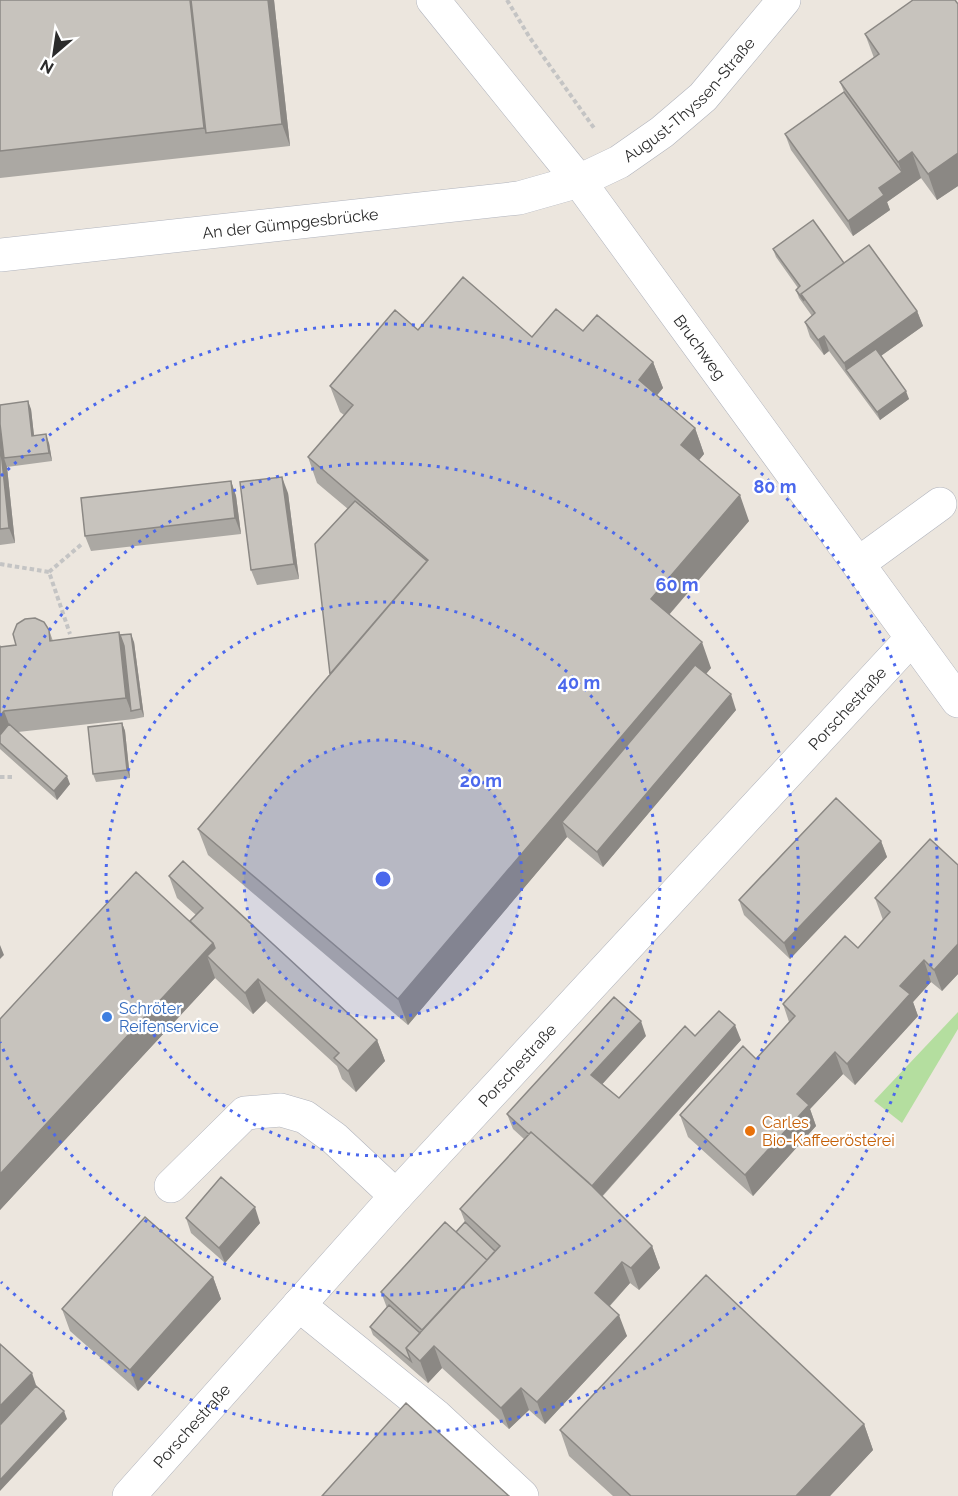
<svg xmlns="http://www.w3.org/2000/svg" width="958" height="1496" viewBox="0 0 958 1496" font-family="Raleway,sans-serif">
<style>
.green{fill:#b4de9f}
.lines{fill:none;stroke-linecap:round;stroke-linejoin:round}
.minor-casing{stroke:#b1b4bd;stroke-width:34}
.path{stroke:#c4c4c4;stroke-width:4;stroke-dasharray:4.5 3;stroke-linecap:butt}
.minor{stroke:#fff;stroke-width:33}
.wall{fill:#aba8a3}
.shaded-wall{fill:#8b8884}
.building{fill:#c7c3bd;stroke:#8b8884;stroke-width:1.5}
.ring{fill:none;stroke:#4b68ec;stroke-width:3;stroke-dasharray:3 6}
.shop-dot{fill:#3f7fe0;stroke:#fff;stroke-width:2}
.food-dot{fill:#e8710a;stroke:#fff;stroke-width:2}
.labels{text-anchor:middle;stroke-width:4.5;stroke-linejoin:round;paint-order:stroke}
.street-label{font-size:16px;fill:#2b2b2b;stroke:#fff}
.shop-label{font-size:16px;fill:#366cbe;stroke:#fff;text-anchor:start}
.food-label{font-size:16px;fill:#c56008;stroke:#fff;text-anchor:start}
.centre{fill:#4b68ec;stroke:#fff;stroke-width:3}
.ring-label{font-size:18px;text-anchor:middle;font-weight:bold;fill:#4b68ec;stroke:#fff;stroke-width:4.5;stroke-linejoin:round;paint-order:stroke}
</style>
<rect width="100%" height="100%" fill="#ece6de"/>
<path class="green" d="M958 1012V1029L902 1123 874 1101Z"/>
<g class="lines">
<g class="minor-casing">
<g id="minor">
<path id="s1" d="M433 0 579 181 958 701"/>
<path id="s2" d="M0 255 519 198 579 181 619 162 662 132 703 97 784 0"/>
<path d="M859 563 940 504"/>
<path d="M171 1186 245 1113 281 1110 305 1117 334 1138 396 1196"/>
<path d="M299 1305 436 1416 522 1496"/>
<path id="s3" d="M129 1496 396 1196 912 638"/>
</g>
</g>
<path class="path" d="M507 0 530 38 594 128
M0 564 49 572 70 634
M49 572 83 543
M0 777H14"/>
<use href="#minor" class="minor"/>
</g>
<path class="wall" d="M0 0H274L290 146 0 178Z
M958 4V186L937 200 921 178 887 202 890 210 853 236 791 150 785 134 844 92 840 82 874 58 865 34Z
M773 249 844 263 917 311 923 326 881 356 909 399 880 420 829 351 824 355 810 337 805 322 812 316 799 298 796 290 798 288 776 257Z
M418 330 532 337 583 331 653 362 663 388 657 395 695 428 704 454 699 460 749 521 669 615 711 668 706 674 736 710 603 867 567 837 408 1025 208 855 198 829 330 674 348 509 317 483 308 457 344 415 340 412 330 386Z
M0 405 31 409 34 436 49 443 52 461 7 467 15 543 0 545Z
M231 481 236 496 241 534 91 551 85 536Z
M288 493 299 579 257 585 251 570Z
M49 630 53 641 119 632 120 635 134 642 144 717 134 719 18 732 70 784 57 800 0 749V645L2 647 16 645Z
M122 723 125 731 130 778 96 782 93 774Z
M881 841 887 857 790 959 744 915 739 900Z
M958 865V974L942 991 931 982 913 1002 918 1016 855 1085 843 1074 810 1109 816 1126 753 1196 688 1137 680 1115 756 1059 789 1022 783 1004 858 948 883 920 875 898Z
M169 876 377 1040 385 1061 356 1092 342 1079 337 1066 266 1001 253 1014 215 978 0 1210V1019L190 921 196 915 177 898Z
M646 1036 602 1084 619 1098 695 1036 741 1040 602 1197 652 1246 660 1268 639 1290 630 1283 610 1306 627 1336 545 1424 529 1410 509 1429 442 1368 428 1383 373 1335 370 1327 387 1308 381 1292 456 1232 465 1222 460 1209 524 1139 513 1129 507 1114Z
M186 1218 260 1223 225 1263 191 1233Z
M213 1277 221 1299 138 1391 70 1331 62 1309Z
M864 1424 873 1450 830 1496H613L569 1456 560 1430Z"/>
<path class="shaded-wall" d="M190 0H196L206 133 204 128Z
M268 0H274L290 146 282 124Z
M912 152 921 178 887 202 890 210 853 236 848 221 879 188 902 172 898 162Z
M958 153V186L937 200 928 174Z
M917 311 923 326 851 377 846 370 844 363Z
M824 336 829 351 824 355 818 340Z
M653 362 663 388 648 406 639 380Z
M906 391 909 399 880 420 877 412Z
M28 401 31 409 35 444 32 436Z
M0 413 4 458 7 467 15 543 9 528 0 448Z
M695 428 704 454 690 471 681 445Z
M46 434 49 443 52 461 49 453Z
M282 477 288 493 299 579 294 564Z
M231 481 236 496 241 534 235 518Z
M740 495 749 521 660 625 651 599Z
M119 632 127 654 131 711 126 698Z
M131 634 134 642 144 717 141 709Z
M702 642 711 668 573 831 562 822 567 837 408 1025 398 999Z
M731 694 736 710 603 867 597 852Z
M4 711 12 732 0 743V716Z
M122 723 125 731 130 778 127 770Z
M67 776 70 784 57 800 54 791Z
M881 841 887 857 790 959 784 943Z
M213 943 223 969 207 956 215 978 0 1210V1174Z
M958 944V974L942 991 934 970Z
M0 945 4 955 0 959Z
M924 960 931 982 913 1002 918 1016 855 1085 847 1064 900 986Z
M258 979 266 1001 253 1014 245 993Z
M641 1021 646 1036 597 1090 591 1075Z
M735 1025 741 1040 595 1204 590 1189Z
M377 1040 385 1061 356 1092 348 1071Z
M835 1052 843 1074 810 1109 816 1126 753 1196 745 1175 797 1094Z
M255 1207 260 1223 225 1263 219 1248Z
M652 1246 660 1268 639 1290 631 1268Z
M622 1262 630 1283 602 1314 595 1293Z
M213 1277 221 1299 138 1391 130 1370Z
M619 1315 627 1336 545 1424 537 1402Z
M434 1346 442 1368 428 1383 420 1361Z
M32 1373 39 1394 0 1436V1406Z
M521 1388 529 1410 509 1429 501 1408Z
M64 1411 67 1419 0 1491V1480Z
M864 1424 873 1450 830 1496H796Z"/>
<path class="building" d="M0 0H190L204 128 0 151Z
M191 0H268L282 124 206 133Z
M913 0H955L958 4V153L928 174 912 152 898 162 840 82 879 54 865 34Z
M844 92 902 172 879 188 884 195 848 221 785 134Z
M813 220 844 263 801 294 804 301 796 290 800 286 773 249Z
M869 245 917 311 844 363 824 336 818 340 805 322 815 313 801 294Z
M463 277 532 337 556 309 583 331 597 315 653 362 639 380 695 428 681 445 740 495 651 599 702 642 398 999 198 829 428 560 308 457 353 405 330 386 395 310 418 330Z
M876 349 906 391 877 412 846 370Z
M28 401 32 436 46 434 49 453 4 458 0 424V405Z
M0 451H1L9 528 0 529Z
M282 477 294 564 251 570 240 482Z
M231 481 235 518 85 536 81 498Z
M355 501 427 561 330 674 315 544Z
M35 618 44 622 49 630 50 641 119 632 126 698 4 711 0 716V647L16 645 13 634 17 624 25 619Z
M131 634 141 709 131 711 124 646 120 635Z
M695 665 731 694 597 852 562 822Z
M122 723 127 770 93 774 88 727Z
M9 724 67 776 54 791 0 743V735Z
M836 798 881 841 784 943 739 900Z
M930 839 958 865V944L934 970 924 960 900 986 910 994 847 1064 835 1052 797 1094 809 1105 745 1175 680 1115 743 1046 756 1059 795 1016 783 1004 845 936 858 948 890 912 875 898Z
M183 861 377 1040 348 1071 334 1058 339 1053 258 979 245 993 207 956 215 948 213 943 190 921 203 908 169 876Z
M136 872 213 943 0 1174V1019Z
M614 997 641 1021 591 1075 619 1098 685 1026 695 1036 719 1011 735 1025 592 1186 531 1132 529 1134 507 1114Z
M531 1132 588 1182 652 1246 631 1268 622 1262 595 1293 619 1315 537 1402 521 1388 501 1408 434 1346 420 1361 406 1348 500 1246 460 1209Z
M221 1177 255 1207 219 1248 186 1218Z
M145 1217 213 1277 130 1370 62 1309Z
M445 1222 487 1260 422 1330 381 1292Z
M465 1222 495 1251 487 1260 456 1232Z
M706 1275 864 1424 796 1496H631L560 1430Z
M389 1305 420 1333 406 1348 411 1361 370 1327Z
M0 1344 32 1373 0 1406Z
M36 1386 64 1411 0 1480V1425Z
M406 1403 509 1496H322Z"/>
<circle cx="383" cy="879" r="139" fill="#4b68ec" fill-opacity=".12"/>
<g class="ring">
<circle cx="383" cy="879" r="139"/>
<circle cx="383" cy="879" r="277"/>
<path d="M0 716A416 416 0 1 1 0 1042"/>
<path d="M1 476A555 555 0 1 1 1 1282"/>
</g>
<circle class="shop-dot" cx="107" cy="1017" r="6"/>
<circle class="food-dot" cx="750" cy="1131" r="6"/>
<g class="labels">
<g class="street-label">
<text dy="6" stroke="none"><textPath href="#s2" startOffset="723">August-Thyssen-Straße</textPath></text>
<text dy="6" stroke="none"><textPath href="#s2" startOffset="292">An der Gümpgesbrücke</textPath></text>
<text dy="6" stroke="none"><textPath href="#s1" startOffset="438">Bruchweg</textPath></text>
<text dy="6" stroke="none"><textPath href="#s3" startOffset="1066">Porschestraße</textPath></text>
<text dy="6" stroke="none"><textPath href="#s3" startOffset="580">Porschestraße</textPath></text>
<text dy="6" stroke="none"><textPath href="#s3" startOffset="94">Porschestraße</textPath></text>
</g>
<g class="shop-label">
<text x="119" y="1014">Schröter<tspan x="119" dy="18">Reifenservice</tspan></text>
</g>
<g class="food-label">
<text x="762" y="1128">Carles<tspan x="762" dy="18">Bio-Kaffeerösterei</tspan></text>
</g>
</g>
<circle cx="383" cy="879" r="9" class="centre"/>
<g class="ring-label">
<text x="775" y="493">80 m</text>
<text x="677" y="591">60 m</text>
<text x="579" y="689">40 m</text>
<text x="481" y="787">20 m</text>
</g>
<g transform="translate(54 54) rotate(209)" stroke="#ffffff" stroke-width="4.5" paint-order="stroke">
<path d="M0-4.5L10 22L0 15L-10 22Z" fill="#2b2b2b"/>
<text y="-9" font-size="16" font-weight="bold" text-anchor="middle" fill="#2b2b2b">N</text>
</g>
</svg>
